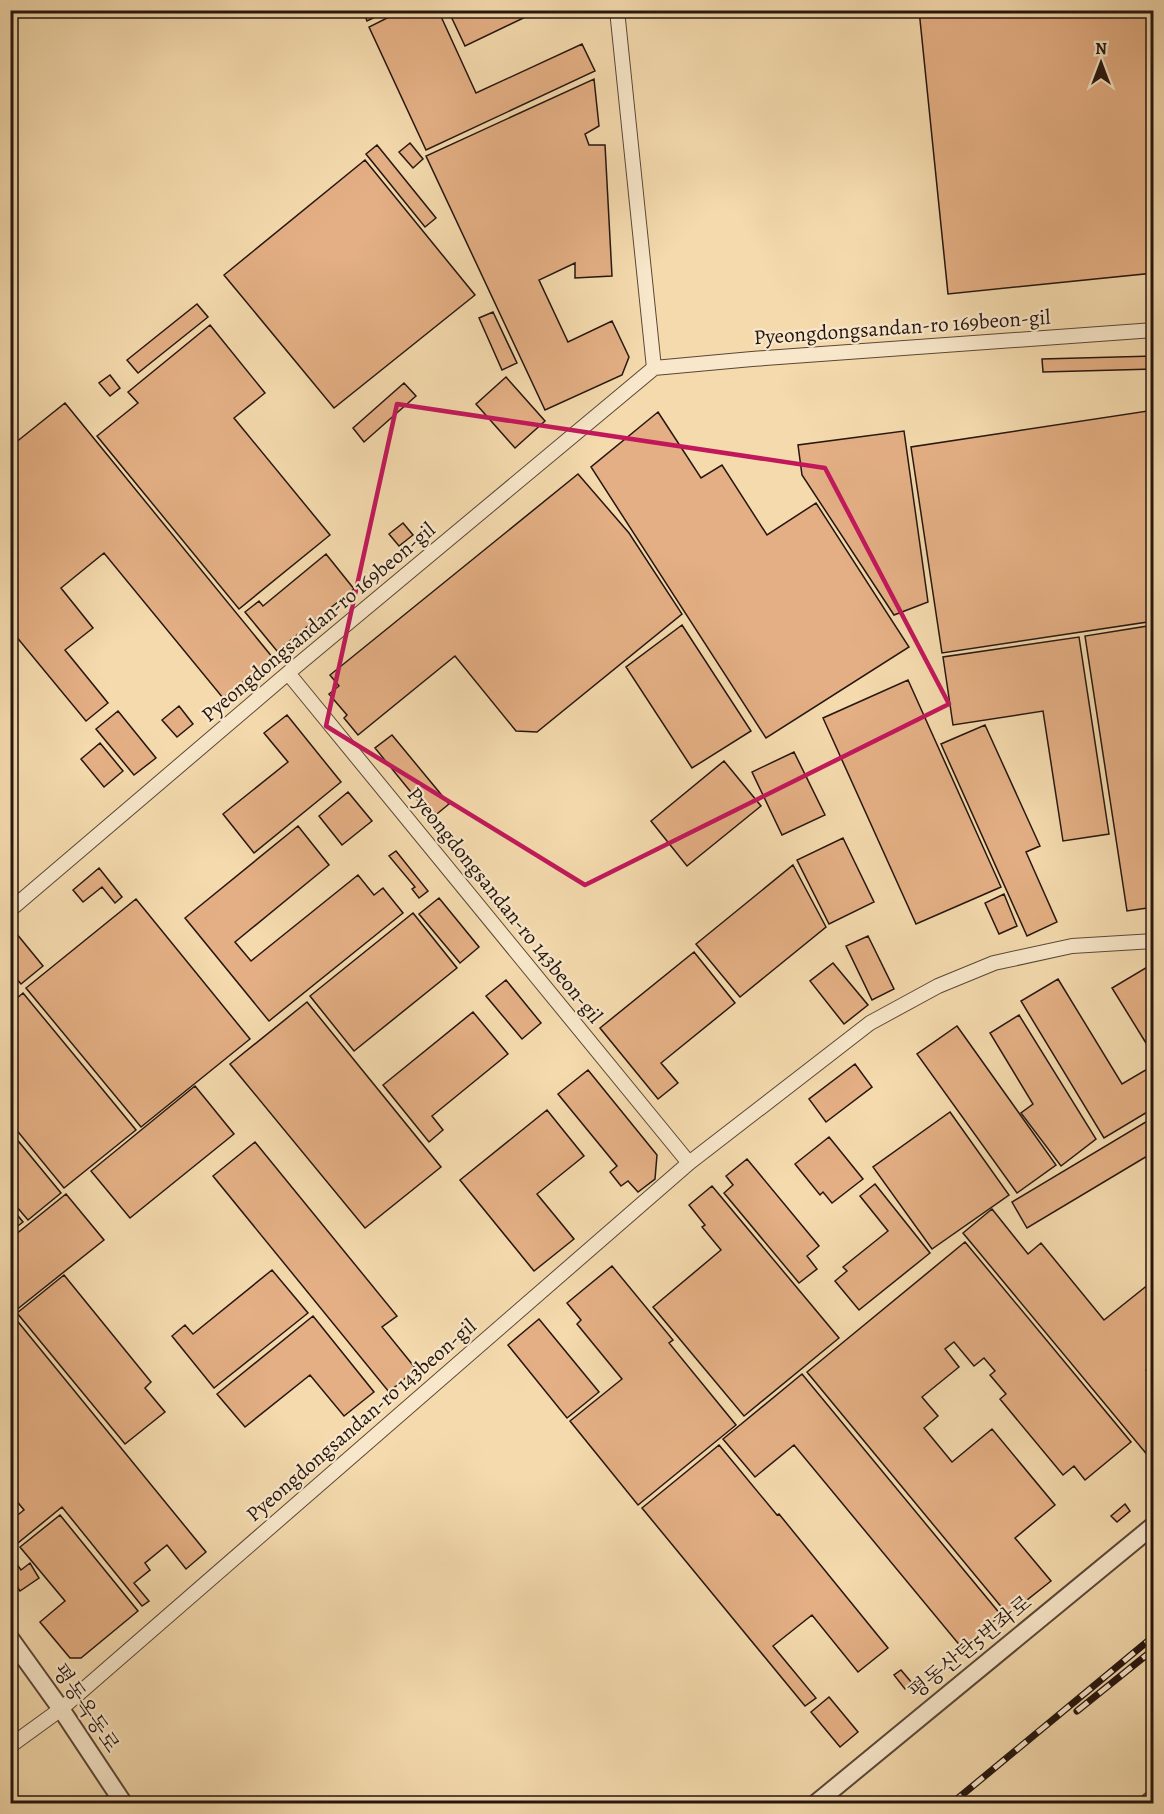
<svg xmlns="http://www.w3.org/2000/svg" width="1164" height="1814" viewBox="0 0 1164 1814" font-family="Alegreya,'Noto Serif KR',serif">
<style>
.building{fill:#e4af84;stroke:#261610;stroke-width:1.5}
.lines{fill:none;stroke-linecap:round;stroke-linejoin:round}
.minor-casing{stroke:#5a4737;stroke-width:16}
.tertiary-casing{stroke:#5a4737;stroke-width:20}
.minor{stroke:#f8e7ca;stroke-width:14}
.tertiary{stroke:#f8e7ca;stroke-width:16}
.rail-casing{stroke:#261610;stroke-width:7}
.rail{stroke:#f8e7ca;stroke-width:4.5;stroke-dasharray:14;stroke-linecap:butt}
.marked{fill:none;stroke:#c2185b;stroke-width:4.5;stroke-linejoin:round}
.labels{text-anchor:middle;stroke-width:4.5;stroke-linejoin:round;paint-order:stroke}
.street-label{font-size:21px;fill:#261610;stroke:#f8e7ca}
</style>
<rect width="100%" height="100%" fill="#f4daad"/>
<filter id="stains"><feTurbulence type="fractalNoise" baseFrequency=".00333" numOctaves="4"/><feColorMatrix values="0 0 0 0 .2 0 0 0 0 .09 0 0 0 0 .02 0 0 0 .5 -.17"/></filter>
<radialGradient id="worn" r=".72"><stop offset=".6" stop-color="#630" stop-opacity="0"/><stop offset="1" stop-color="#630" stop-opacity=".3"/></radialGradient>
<path class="building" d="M363 10H390L367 21Z
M403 10H438L476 93 582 44 595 71 426 150 369 27Z
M448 10H540L465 46Z
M919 10H1152L1154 26V273L948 294Z
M594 79 599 126 585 134 589 145H605L612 276 575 278V263L539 280 568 342 612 321 629 357 622 375 545 410 426 156Z
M410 143 423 159 413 168 399 152Z
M377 145 436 218 425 227 366 154Z
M365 160 475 295 334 408 224 275Z
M197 304 208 317 138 373 127 360Z
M493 312 517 363 502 370 479 318Z
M210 325 265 393 234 418 330 535 239 609 97 436 138 403 128 392Z
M1154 356V369L1043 372 1042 359Z
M110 375 120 388 110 396 99 383Z
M506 377 545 421 515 448 476 404Z
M404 383 416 396 364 442 353 428Z
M65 403 273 658 223 698 104 553 61 588 93 628 65 650 108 703 86 721 10 629V447Z
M1154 410V621L942 653 911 447Z
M658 412 701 478 722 465 767 535 816 503 909 647 766 738 591 467Z
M904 431 928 602 894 615 802 475 798 445Z
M578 474 629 533 682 614 537 732 516 731 455 656 358 735 344 718 347 715 329 694 339 686 330 675Z
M403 523 413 535 399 546 389 534Z
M326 554 354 589 277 651 245 612 259 601 263 606Z
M682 625 751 731 692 768 626 667Z
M1154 625V907L1127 911 1085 636Z
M1079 637 1109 834 1063 841 1043 711 953 725 943 657Z
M908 680 1001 887 916 924 823 718Z
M179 706 193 724 177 737 162 720Z
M118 711 156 758 134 775 96 729Z
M287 715 341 782 254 853 223 814 288 762 264 733Z
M985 725 1040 846 1026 852 1057 922 1027 936 941 744Z
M392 735 449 804 432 818 375 748Z
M100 743 123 771 104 787 81 759Z
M794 752 825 815 782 835 752 772Z
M724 761 761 806 687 866 651 821Z
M348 792 372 821 342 845 319 816Z
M298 826 329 865 235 942 251 961 358 875 374 895 383 888 403 913 269 1021 185 918Z
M843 838 874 902 829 924 797 860Z
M396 851 428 891 419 898 412 889 415 887 389 856Z
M793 865 826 927 740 997 696 944Z
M99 868 122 897 115 903 102 887 83 902 73 890Z
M1004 894 1017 926 999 934 985 903Z
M439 898 479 947 460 963 419 914Z
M136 899 250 1039 141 1127 26 988Z
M413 913 457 968 354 1051 310 996Z
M16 933 43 966 21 984 10 971V937Z
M868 936 894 989 872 1000 846 946Z
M694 952 735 1003 661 1063 678 1083 658 1099 600 1028Z
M833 963 868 1005 844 1024 810 981Z
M1149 966 1154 974V1056L1112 988Z
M1058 979 1122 1084 1154 1065V1108L1104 1138 1021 1001Z
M506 980 541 1023 522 1039 486 996Z
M23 993 136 1130 64 1188 10 1122V1004Z
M307 1002 441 1167 365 1228 230 1064Z
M473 1012 508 1054 432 1116 443 1130 429 1142 383 1085Z
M1019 1015 1096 1139 1061 1166 1021 1113 1033 1104 990 1033Z
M957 1026 1056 1165 1017 1193 917 1054Z
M855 1064 872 1087 826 1122 809 1099Z
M588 1070 657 1155 655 1179 638 1192 628 1181 621 1186 610 1172 617 1166 558 1094Z
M195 1086 234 1134 130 1218 91 1171Z
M547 1110 584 1156 537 1194 574 1239 534 1271 460 1180Z
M950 1112 1009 1195 932 1249 873 1167Z
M1154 1117V1152L1027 1228 1012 1202Z
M10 1131 61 1193 28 1220 10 1199Z
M829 1137 863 1179 832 1203 823 1192 820 1195 795 1164Z
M255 1142 397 1316 382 1327 416 1369 389 1392 213 1176Z
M747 1159 819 1246 807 1256 817 1269 799 1283 724 1193 733 1185 726 1176Z
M875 1184 930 1253 859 1310 835 1281 847 1271 843 1267 888 1231 860 1196Z
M712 1186 839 1338 744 1416 653 1307 721 1250 702 1227 705 1225 689 1205Z
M66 1194 104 1240 15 1311 10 1305V1239Z
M10 1206 23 1222 10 1232Z
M992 1209 1028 1254 1041 1243 1104 1320 1154 1280V1364L1146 1370 1154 1379V1463L963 1233Z
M965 1242 1131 1442 1085 1480 1074 1466 1063 1475 1000 1399 1006 1394 990 1375 995 1371 984 1358 974 1366 954 1342 945 1349 959 1367 922 1397 938 1416 924 1428 952 1462 992 1429 1055 1505 1015 1538 1051 1581 1008 1615 807 1372Z
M612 1266 673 1340 669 1343 736 1425 638 1505 570 1421 622 1379 577 1324 581 1320 567 1303Z
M272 1270 308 1313 214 1388 172 1336 185 1325 193 1334Z
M64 1275 151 1382 145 1388 165 1412 125 1444 17 1313Z
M10 1312 206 1552 186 1569 167 1545 145 1563 150 1570 134 1583 149 1601 142 1606 62 1507 13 1547 10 1544V1521L24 1510 10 1493Z
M313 1316 374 1392 344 1416 310 1375 245 1427 217 1394Z
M539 1319 599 1392 567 1418 508 1345Z
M802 1374 1001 1615 962 1648 794 1445 755 1477 723 1439Z
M719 1445 777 1515 779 1514 888 1648 858 1672 812 1615 773 1646 816 1698 805 1706 642 1508Z
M1125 1504 1130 1511 1117 1522 1111 1516Z
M60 1515 138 1611 81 1658H70L40 1622 65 1601 20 1547Z
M11 1556 21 1570 30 1563 39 1578 20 1591 10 1577Z
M901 1670 912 1683 905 1689 894 1675Z
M829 1697 858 1732 840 1747 811 1712Z"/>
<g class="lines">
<g class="minor-casing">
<path id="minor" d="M617 10 654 368
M288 673 689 1163
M10 910 288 673 654 368 752 359 1154 330
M10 1746 61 1709 689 1163 870 1023 938 986 994 963 1072 946 1154 941"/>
</g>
<g class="tertiary-casing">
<path id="tertiary" d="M10 1638 61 1709 124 1804
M815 1804 1154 1525
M1147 1804 1154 1798"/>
</g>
<use href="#minor" class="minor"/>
<use href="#tertiary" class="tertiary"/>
<g class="rail-casing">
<path id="rail" d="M1077 1711 1154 1649
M951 1804 1154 1636"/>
</g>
<use href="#rail" class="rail"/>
</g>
<path class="marked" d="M397 404 825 468 949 704 585 885 326 726Z"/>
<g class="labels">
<g class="street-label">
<text transform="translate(902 327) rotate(-4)" y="7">Pyeongdongsandan-ro 169beon-gil</text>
<text transform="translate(318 622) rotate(-40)" y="7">Pyeongdongsandan-ro 169beon-gil</text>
<text transform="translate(505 905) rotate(51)" y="7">Pyeongdongsandan-ro 143beon-gil</text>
<text transform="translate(361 1420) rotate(-41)" y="7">Pyeongdongsandan-ro 143beon-gil</text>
<text transform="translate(970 1647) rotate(-39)" y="7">평동산단5번좌로</text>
<text transform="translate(86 1708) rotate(56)" y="7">평동옥동로</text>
</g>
</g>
<rect width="1164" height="1814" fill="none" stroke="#f4daad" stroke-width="36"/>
<rect x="12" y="12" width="1140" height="1790" fill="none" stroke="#261610" stroke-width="3"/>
<rect x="18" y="18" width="1128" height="1778" fill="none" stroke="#261610" stroke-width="1.5"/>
<g transform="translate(1101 63)" stroke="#f8e7ca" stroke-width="4.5" paint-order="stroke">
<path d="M0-4.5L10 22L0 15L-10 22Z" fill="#261610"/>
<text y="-9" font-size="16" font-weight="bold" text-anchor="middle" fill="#261610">N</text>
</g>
<rect width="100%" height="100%" filter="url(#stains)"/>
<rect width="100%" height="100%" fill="url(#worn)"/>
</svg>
